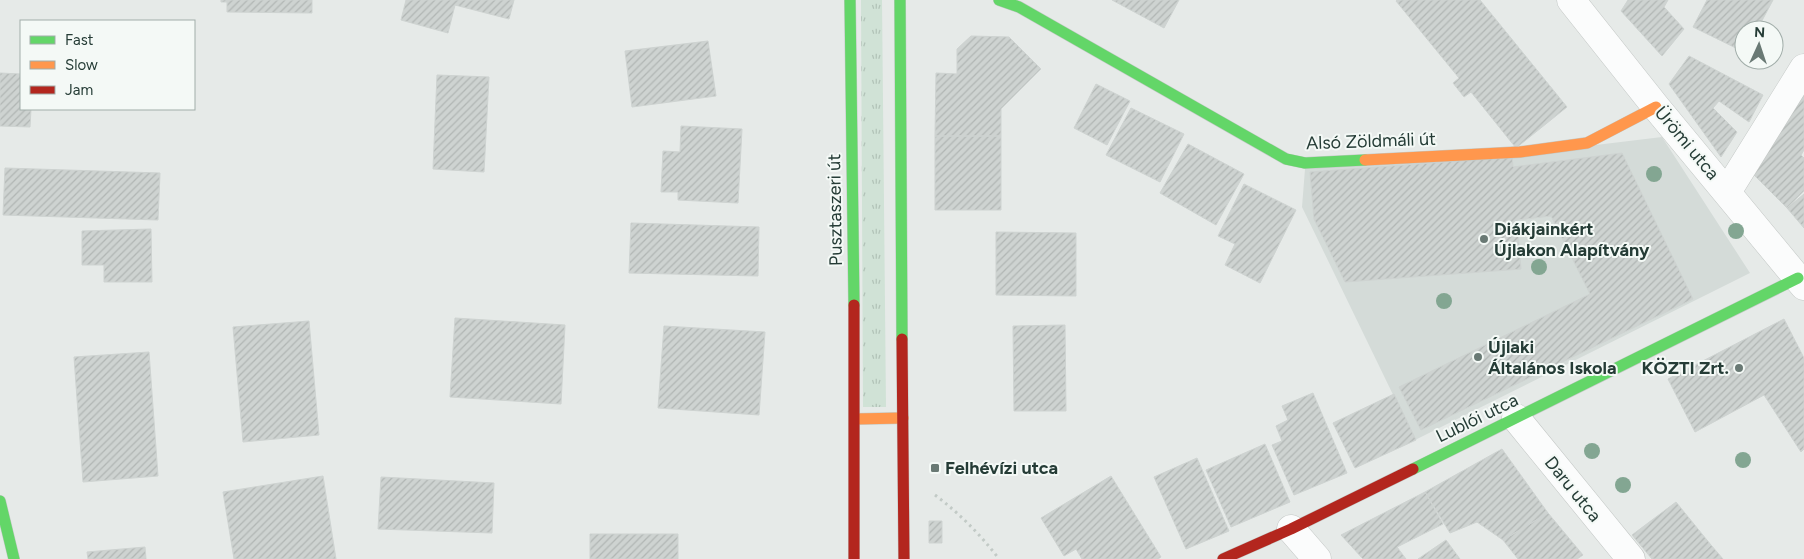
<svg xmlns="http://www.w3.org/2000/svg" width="1804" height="559" viewBox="0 0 1804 559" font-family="Figtree,sans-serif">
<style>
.built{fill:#d4dbd8}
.grass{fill:url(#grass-tufts)}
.building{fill:url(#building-hatch);stroke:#ced3d1}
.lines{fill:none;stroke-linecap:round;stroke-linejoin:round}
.street-casing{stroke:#c3c7c5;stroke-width:29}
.fast-casing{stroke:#c2c8c5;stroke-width:12}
.slow-casing{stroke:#c2c8c5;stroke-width:12}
.jam-casing{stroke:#c2c8c5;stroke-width:12}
.path{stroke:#c2cac6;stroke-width:3;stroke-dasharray:2.5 4;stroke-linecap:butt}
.street{stroke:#fbfcfc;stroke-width:28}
.fast{stroke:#63d668;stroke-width:11}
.slow{stroke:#ff974d;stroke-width:11}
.jam{stroke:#b3261e;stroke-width:11}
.tree{fill:#83a692}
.poi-dot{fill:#697974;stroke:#f4f9f6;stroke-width:2}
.labels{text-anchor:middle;stroke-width:4;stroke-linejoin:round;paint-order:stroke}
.street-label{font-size:18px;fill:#253c36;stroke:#f4f9f6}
.poi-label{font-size:18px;font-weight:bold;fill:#253c36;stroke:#f4f9f6;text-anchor:start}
</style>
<defs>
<pattern id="grass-tufts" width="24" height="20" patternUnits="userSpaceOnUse" patternTransform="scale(1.25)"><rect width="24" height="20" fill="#d0e2d6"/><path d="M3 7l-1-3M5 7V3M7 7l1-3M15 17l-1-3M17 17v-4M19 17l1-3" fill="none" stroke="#b2c3b8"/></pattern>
<pattern id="building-hatch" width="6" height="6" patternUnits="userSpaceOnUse" patternTransform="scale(1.25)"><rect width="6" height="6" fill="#ced3d1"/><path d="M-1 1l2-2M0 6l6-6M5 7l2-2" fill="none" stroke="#b1b6b4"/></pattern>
</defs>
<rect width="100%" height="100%" fill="#e6eae8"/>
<path class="built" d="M1662 137 1750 273 1415 440 1302 207 1305 169 1571 148Z"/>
<path class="grass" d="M861 0H882L886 407H863Z"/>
<path class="building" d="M221 0H312V13L227 12V2H221Z
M406 0H514L509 19 455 5 448 33 401 20Z
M1112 0H1179L1164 28Z
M1397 0H1480L1567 107 1516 148 1471 92 1464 97 1453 83 1459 78 1396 1Z
M1628 0H1668L1664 7 1684 29 1662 56 1621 11Z
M1707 0H1773L1757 30H1744V52L1693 27Z
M971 36 1009 37 1041 69 1001 109V136H935L936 73 957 74V49Z
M708 41 716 96 632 107 625 51Z
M1689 56 1763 95 1749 122 1719 101 1713 108 1737 132 1721 157 1669 84Z
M0 73 21 74V109H31L30 127 0 126Z
M437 75 489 77 484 172 433 169Z
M1096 84 1130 101 1107 145 1074 128Z
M1804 92V150L1801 155 1804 158V191L1787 208 1754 175Z
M1131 108 1184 134 1160 182 1106 155Z
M681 126 742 129 738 203 678 200V192H661L663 151 680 152Z
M935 136H1001V210H935Z
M1188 144 1244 174 1216 225 1160 193Z
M1622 153 1693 299 1421 430 1399 387 1590 294 1551 216 1517 220 1521 269 1345 282 1314 219 1310 172 1512 157 1513 167Z
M5 168 160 173 158 220 3 215Z
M1244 184 1296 210 1260 283 1225 265 1235 244 1218 236Z
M1804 194V228L1787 208Z
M631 223 759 227 758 276 629 273Z
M151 229 152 282H104V265H82V231Z
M996 232 1076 233V296L996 295Z
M455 318 565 325 561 404 450 397Z
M1784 319 1804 358V449L1801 452 1764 395 1695 432 1668 379Z
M309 321 319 435 243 442 233 327Z
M1065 325 1066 411H1014L1013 326Z
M664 326 765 332 759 415 658 408Z
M149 352 158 476 83 482 74 357Z
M1313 393 1347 473 1294 495 1272 445 1282 441 1276 426 1288 420 1282 406Z
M1394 394 1416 440 1355 468 1333 423Z
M1265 444 1290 502 1231 527 1206 470Z
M1502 449 1548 513 1503 540 1477 522 1450 533 1425 492Z
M1197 458 1229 531 1186 549 1154 477Z
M323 476 336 559H234L223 492Z
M1111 476 1161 557 1158 559H1082L1076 549 1064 556 1041 518Z
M381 477 494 483 492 533 378 529Z
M1425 492 1443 524 1397 547 1406 559H1363L1341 535Z
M1676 502 1711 545 1695 559H1652L1632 535Z
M1548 513 1583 555 1577 559H1518L1503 540Z
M929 521H942V543H929Z
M590 534H678V559H590Z
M1446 540 1460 559H1418Z
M1711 545 1723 559H1695Z
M145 547 146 559H88L87 552Z"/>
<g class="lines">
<g class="street-casing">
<path id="street" d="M1571 0 1656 107 1804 286
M1727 192 1804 68
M1516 418 1631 559
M1291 529 1317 559"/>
</g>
<g class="fast-casing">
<path id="fast" d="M850 0 854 305
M900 0 902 339
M999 0 1019 7 1286 159 1305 163 1365 160
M1413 469 1798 278
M0 501 14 559"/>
</g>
<g class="slow-casing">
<path id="slow" d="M1365 160 1520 152 1587 143 1656 107
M855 419 903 418"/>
</g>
<g class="jam-casing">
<path id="jam" d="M854 305V559
M902 339 904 559
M1223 559 1291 529 1413 469"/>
</g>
<path class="path" d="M935 495C960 514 980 534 999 559"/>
<use href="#street" class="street"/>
<use href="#fast" class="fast"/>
<use href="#slow" class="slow"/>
<use href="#jam" class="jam"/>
</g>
<g class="tree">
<circle cx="1654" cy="174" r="8"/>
<circle cx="1736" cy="231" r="8"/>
<circle cx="1539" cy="267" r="8"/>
<circle cx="1444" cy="301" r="8"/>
<circle cx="1592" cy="451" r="8"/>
<circle cx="1743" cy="460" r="8"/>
<circle cx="1623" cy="485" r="8"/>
</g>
<g class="poi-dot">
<circle cx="1484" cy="239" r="5"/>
<circle cx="1478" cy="357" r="5"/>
<circle cx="1739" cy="368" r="5"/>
<rect x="930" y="463" width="10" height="10" rx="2.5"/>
</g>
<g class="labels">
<g class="street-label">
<text transform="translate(1371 141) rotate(-2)" y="6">Alsó Zöldmáli út</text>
<text transform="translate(1687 143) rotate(50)" y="6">Ürömi utca</text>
<text transform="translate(835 210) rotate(-91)" y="6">Pusztaszeri út</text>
<text transform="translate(1477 418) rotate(-26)" y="6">Lublói utca</text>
<text transform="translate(1573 489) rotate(51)" y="6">Daru utca</text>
</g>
<g class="poi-label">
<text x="1494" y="235">Diákjainkért<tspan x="1494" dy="21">Újlakon Alapítvány</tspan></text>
<text x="1488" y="353">Újlaki<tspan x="1488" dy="21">Általános Iskola</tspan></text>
<text x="1729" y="374" text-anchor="end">KÖZTI Zrt.</text>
<text x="945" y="474">Felhévízi utca</text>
</g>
</g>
<rect x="20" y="20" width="175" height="90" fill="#f4f9f6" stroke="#a1ada9"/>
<rect x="30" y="36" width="25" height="8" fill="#63d668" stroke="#a1ada9"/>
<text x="65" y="45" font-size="15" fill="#253c36">Fast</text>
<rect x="30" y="61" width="25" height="8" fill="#ff974d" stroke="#a1ada9"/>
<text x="65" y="70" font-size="15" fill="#253c36">Slow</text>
<rect x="30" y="86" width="25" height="8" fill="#b3261e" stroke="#a1ada9"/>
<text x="65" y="95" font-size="15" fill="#253c36">Jam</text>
<g transform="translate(1759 45) rotate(3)"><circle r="24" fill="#f4f9f6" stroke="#a1ada9"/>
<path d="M0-4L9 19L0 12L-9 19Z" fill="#697974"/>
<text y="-8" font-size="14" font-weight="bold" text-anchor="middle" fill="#253c36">N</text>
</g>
</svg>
